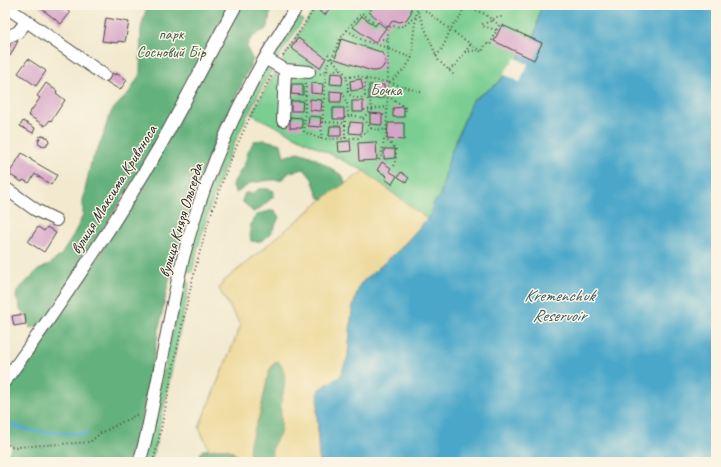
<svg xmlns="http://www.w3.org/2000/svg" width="721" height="467" viewBox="0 0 721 467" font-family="Caveat,sans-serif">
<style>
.green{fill:#7ace91;stroke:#527c5e}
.forest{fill:#63b17b;stroke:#476e53}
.sand{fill:#eeda9e;stroke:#8c8264}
.water{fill:#4ba7c9;stroke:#3b697a}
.pier{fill:#f2e9cf}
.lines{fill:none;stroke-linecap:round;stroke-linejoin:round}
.stream{stroke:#4ba7c9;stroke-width:3.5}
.building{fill:#d6a4c8}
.minor-casing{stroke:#494844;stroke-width:14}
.path{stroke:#494844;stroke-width:2;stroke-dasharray:1 3;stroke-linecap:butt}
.minor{stroke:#fff;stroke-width:12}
.labels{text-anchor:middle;stroke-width:3;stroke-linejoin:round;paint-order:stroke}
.park-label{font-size:16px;fill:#435c4a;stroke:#fcf5e5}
.street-label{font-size:16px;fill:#2b2b2b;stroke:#fcf5e5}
.water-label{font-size:17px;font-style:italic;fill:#385d6a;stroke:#fcf5e5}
</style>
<rect width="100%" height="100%" fill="#fcf5e5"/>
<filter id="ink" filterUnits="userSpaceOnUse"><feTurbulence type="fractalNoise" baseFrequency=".025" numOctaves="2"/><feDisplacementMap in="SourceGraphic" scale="8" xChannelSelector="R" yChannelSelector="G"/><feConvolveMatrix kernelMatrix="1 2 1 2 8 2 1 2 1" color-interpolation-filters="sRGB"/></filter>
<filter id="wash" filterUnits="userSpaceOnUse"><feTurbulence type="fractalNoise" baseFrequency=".012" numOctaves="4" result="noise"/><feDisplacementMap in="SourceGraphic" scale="16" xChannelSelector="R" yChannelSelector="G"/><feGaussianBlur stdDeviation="0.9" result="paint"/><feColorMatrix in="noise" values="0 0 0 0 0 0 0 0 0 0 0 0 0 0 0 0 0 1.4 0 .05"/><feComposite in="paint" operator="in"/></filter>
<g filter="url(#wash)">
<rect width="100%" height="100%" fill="#f2e9cf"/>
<path class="green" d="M317 5H541L535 35 520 56 497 84 472 100 450 155 440 196 433 204 432 210 427 219 364 171 251 114 290 47Z
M295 16 303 20 277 60 272 56Z
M267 65 273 68C252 105 232 144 218 184 207 213 199 242 192 272L185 270 204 202 234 127Z
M187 281 189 283 186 301 154 453 151 462H143L183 285 185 282Z"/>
<path class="forest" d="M148 5H230L154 147 101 232 41 326 30 328 27 315 20 310 19 303 16 298 17 291 37 271 50 264 61 255 70 241 80 222 83 214V199L91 163 103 137 105 129 109 116 113 109 128 94 140 74 141 28 145 13Z
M241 5H273C268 13 271 23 265 30 259 32 246 39 247 48 248 52 251 56 253 60 223 124 189 194 173 263 164 301 157 339 150 376 146 393 144 410 141 427 139 439 134 451 130 462H5V458L12 448 11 443 5 438V390L47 333 77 291 93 266Z
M265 140 281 144 284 157 298 152 313 157 343 176 346 190 328 200 319 198 312 179 304 169 290 172 281 180H270L251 183 236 193 232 185 245 163 248 152 254 141Z
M258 189H269L274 191 273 197 259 209 253 212 242 201 245 193H254Z
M274 210 279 217C274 229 267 245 251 241 249 231 249 218 261 213 265 212 270 211 274 210Z
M276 361C292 367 282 396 281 408 281 416 283 425 281 433 279 437 277 440 275 444 271 449 272 456 272 462H201C199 458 199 454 203 450L227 449 233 452 240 458 250 454C246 441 256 427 260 414 263 401 265 387 268 374L270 370Z"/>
<path class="sand" d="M364 171 427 219 399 250 360 284 352 309 348 356 340 377 317 411 319 462H272C272 456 271 450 274 444 276 440 279 437 280 433 283 425 280 414 281 405 283 390 290 374 278 361 273 362 270 369 268 374L260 413 250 442 249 449 250 456 249 457 242 459C238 457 236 454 232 451 226 447 217 449 209 450L199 427 241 325 219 289 223 282 328 195Z"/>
<path class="water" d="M541 5H716V462H319L317 411 319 389 340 377 348 356 352 309 360 284 399 250 427 219 432 210 433 204 440 196 450 155 473 100 497 84 520 56 535 35Z"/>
<path class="pier" d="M515 58 528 64 520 82 503 74Z"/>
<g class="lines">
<path class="stream" d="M5 421C22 434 66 433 87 434"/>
</g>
<g id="blocks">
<path class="building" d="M37 5H61L70 13 61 24Z
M323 5H330L331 6 325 15 319 11Z
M374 5H410L411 9V13L406 20 400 22 393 20 388 27 369 12Z
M362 16 375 26 378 22 386 28 375 43 353 27Z
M106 18 129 22 125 42 118 41V43L102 41Z
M502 25 542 43 534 60 494 41Z
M13 38 18 41 10 56 5 54V48L8 49Z
M298 38 326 58 320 68 291 48Z
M341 39 378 51 382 53 384 56 385 60V63L383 67 380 70 376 71H372L335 59Z
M28 59 46 71 36 86 18 73Z
M112 73 115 75 116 73 127 80 120 90 107 82Z
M331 73 343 74 342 85 330 84Z
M361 79 363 89 351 91 350 81Z
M46 83 57 91 56 93 65 100 51 121 50 120 45 126 28 115 40 98 37 96Z
M311 83 323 84 322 94 311 93Z
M292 84H303V95L291 94Z
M369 85H384V98L369 99Z
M330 91 342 92 341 102H330Z
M310 99 322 100 321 111 310 110Z
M291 101H303L302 111H291Z
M352 101H363V112H352Z
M404 107V117H393V108Z
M333 108H344V119H333Z
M370 113 382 114V125L370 124Z
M309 116 321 117 320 127 308 126Z
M290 117 302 118V128H290Z
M23 121 35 128 33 133 20 126Z
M350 122 362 123 361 134 349 133Z
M388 123H404V140L387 139Z
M330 126H341V136H329Z
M45 135V137H48L49 142 47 143V145L42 146 41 144 39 145 38 139H40L39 137Z
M350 141 351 151 339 152 338 142Z
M376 142 377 160 359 161 358 143Z
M384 149H395V158L384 159Z
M22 153 31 159V160L57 175 51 185 35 174 29 183 23 180 22 182 10 175 11 173 10 172Z
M382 162 391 168 389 171 397 176 392 184 385 179 387 176 377 170Z
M401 172 409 178 406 182 398 177Z
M38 227 44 231 47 227 56 233 44 252 28 242Z
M25 314 26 324 14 326 12 316Z"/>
</g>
</g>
<g filter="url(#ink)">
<use href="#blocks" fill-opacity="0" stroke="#494844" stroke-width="1"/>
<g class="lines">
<g class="minor-casing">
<path id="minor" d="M5 6 104 75
M5 38 18 32 27 21
M265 58 285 70 309 72
M283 120 285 70
M5 188 36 210 56 220
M5 381C60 305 113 227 160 146 186 100 210 52 236 5
M139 462C147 440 150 417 155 394 163 355 170 315 179 275 201 179 243 87 298 5"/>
</g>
<path class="path" d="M418 12 438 60 454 75
M347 30 362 40 388 48
M496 30 483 26 482 24 489 22 497 17H503
M382 39 388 40
M389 49 412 58
M465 52 478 50
M328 54C340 71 347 67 348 91L343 93 347 104 348 116
M283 56 317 5
M436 56C445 48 447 34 453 25 456 19 454 25 458 20 461 16 463 10 464 5
M332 59 340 39 350 26 362 13 375 23
M449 70 451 68 456 65 471 44
M320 74 325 71 342 69
M346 77 357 76 372 80 388 82 421 92
M390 82C396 78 408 66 411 59 414 53 412 46 413 40 414 28 416 17 418 5L467 8 483 13 499 25 490 45 487 44 485 45 482 52C460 37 439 21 418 5
M306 83 304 132 321 139 358 138 371 128
M348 91C350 98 359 100 365 96L371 103 372 110 362 118
M365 96C365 91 364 83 367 78
M388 96 406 108V111
M364 110 387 107
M383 115 387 116
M322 122 345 123
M345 138V117C352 115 360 115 365 121 368 123 369 126 372 129L387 130
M321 139 326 71 330 56
M379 160 381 157 384 139H386
M394 166 396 158V149L386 139 388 79V29L391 26C395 26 399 27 402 26 408 25 410 19 416 17
M5 442 10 446 16 447 90 442 101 433 138 414
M153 462 159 439C176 357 190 272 218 194 232 153 251 113 272 75"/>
<use href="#minor" class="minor"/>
</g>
</g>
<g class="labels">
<g class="park-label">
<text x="171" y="39">парк<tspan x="171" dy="18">Сосновий Бір</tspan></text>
<text x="386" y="95">Бочка</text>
</g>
<g class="street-label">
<text transform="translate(113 189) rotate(-58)" y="6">вулиця Максима Кривоноса</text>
<text transform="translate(180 220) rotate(-73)" y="6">вулиця Князя Ольгерда</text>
</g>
<g class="water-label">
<text x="559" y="301">Kremenchuk<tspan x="559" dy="20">Reservoir</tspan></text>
</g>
</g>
<rect width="721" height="467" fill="none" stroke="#fcf5e5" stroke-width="20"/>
</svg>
